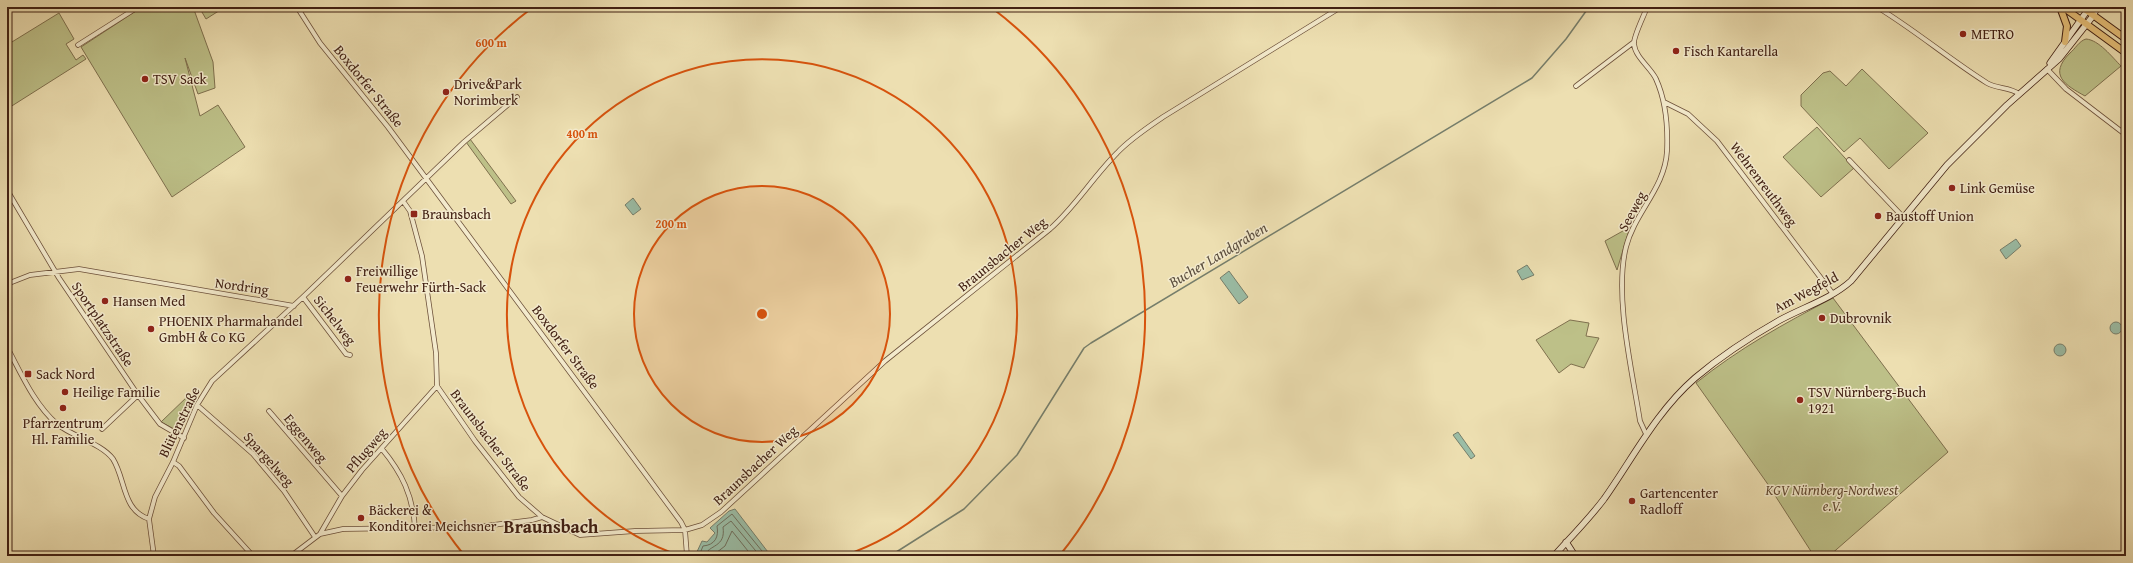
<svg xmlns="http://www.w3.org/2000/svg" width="2133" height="563" viewBox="0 0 2133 563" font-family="'Gentium Book Plus',serif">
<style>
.green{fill:#bdc088;stroke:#7f704e}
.water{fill:#9abda6;stroke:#767e6b}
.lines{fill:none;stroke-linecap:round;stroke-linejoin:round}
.shore{stroke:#6e6e5c;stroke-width:1}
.stream{stroke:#767e6b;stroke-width:1.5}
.street-casing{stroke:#6c503a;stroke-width:5.5}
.secondary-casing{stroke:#412013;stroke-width:7}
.primary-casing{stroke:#412013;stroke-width:8}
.street{stroke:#f3eacc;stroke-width:4}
.secondary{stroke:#f3eacc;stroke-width:5.5}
.primary{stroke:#e6c078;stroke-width:6}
.tram{stroke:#412013;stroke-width:1}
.ring{fill:none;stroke:#d7530d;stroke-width:2}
.poi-dot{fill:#8f2418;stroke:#f3eacc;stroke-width:1.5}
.labels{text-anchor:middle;stroke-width:3;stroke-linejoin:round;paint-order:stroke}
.poi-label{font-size:14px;fill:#412013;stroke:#f3eacc;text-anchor:start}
.street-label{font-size:14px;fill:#412013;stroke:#f3eacc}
.park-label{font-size:14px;font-style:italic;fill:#604830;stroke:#f3eacc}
.water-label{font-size:15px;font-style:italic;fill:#5c4f3f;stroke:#f3eacc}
.district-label{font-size:18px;font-weight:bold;fill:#412013;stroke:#f3eacc}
.centre{fill:#d7530d;stroke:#f3eacc;stroke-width:2}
.ring-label{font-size:12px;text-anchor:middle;font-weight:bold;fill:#d7530d;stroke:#f3eacc;stroke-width:3;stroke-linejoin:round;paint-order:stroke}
</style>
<rect width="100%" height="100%" fill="#eddfb1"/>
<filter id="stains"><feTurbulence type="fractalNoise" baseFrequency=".005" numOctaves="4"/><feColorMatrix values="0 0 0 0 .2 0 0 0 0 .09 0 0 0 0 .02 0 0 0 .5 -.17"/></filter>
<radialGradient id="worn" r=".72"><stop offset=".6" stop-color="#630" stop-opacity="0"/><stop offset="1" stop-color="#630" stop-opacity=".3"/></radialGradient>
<path class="green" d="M142 7H193L213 62 215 88 198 94 185 58 200 116 218 105 245 147 172 197 81 47Z
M199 7H225L206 19Z
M59 13 74 39 66 44 76 60 83 55 86 59 7 109V45Z
M2086 39C2099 40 2112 57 2121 66L2085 96C2065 85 2048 75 2070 53 2075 49 2079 41 2086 39Z
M1862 69 1928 133 1889 169 1860 138 1844 152 1801 106V95L1823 73 1830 71 1846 86Z
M1817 127 1854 168 1821 197 1783 157Z
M470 139 516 201 511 204 466 142Z
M1630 227 1617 270 1605 241Z
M1833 298 1948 452 1829 556H1814L1767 483 1696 383C1738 349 1785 323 1833 298Z
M1570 320 1589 323 1586 336 1599 338 1584 368 1571 364 1559 373 1536 340Z
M189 395 195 399 182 428 174 429 161 422Z"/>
<path class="water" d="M633 198 641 209 633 215 625 205Z
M2016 239 2021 246 2006 259 2000 250Z
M1527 265 1534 275 1522 280 1517 271Z
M1229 271 1248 297 1239 304 1220 278Z
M2110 328a6 6 0 1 1 12 0a6 6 0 1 1-12 0Z
M2054 350a6 6 0 1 1 12 0a6 6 0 1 1-12 0Z
M1458 432 1475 456 1471 459 1453 435Z
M735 509 771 556H695L702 541 707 542 715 533 710 528 729 511Z"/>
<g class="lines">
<path class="shore" d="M699 556 703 546C715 545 719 537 717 526L732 514 766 556
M704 556C709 544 726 548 723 527L731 521 760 556
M712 556 725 546 732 531 752 556"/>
<path class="stream" d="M890 556 964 509 1017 455 1084 348 1091 343 1532 78 1566 39 1589 7"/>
<g class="street-casing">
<path id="street" d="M297 7 320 43 388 127 681 522 685 530 687 556
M1877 7C1915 30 1949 59 1987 83 1997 89 2010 87 2019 94
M2093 16 2099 7
M78 45 138 7
M2047 69 2066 89 2126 135
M1576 86 1634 42
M1664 102 1688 114 1717 141 1833 294
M1849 160 1903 217
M7 190 59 278 138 395 160 424 184 438
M403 201 410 211 422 256 436 353 437 386 475 441 519 497 542 517 580 535 635 531 685 530 702 525 721 512 885 361 1050 229C1075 207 1093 177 1117 153 1130 139 1147 128 1163 117L1341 7
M7 284 30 275 79 269 294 306
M303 297 346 354 350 355
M7 347C21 373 34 404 57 424 73 437 101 443 113 459 126 480 122 510 149 519
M197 405 253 454 284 491 315 537
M269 411 342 496
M102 429 138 395
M1646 434 1640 421C1632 370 1614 296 1626 247 1635 212 1665 188 1667 151 1668 127 1666 101 1656 79 1651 68 1635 57 1634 44 1633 37 1644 16 1647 7
M382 449C402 473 413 496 415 528
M173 462 179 466 214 513 253 556
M320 534 342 496 362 470 437 386
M154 556 149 519 155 497 173 462 197 405 212 381 303 297 464 142 517 97
M291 556 320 534 343 529 478 527 532 520 542 517"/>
</g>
<g class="secondary-casing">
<path id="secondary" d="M2050 63 2087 11
M1566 542 1575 556
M1554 556C1571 537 1589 519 1604 499 1633 458 1656 412 1695 378 1721 356 1750 337 1780 320 1804 307 1831 299 1851 281L1947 165 2007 105 2059 59 2093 16"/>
</g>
<g class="primary-casing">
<path id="primary" d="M2060 7 2067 26 2065 42
M2063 7 2126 53
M2082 7 2126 39"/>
</g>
<use href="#street" class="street"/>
<use href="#secondary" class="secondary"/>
<use href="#primary" class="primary"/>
<path class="tram" d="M2118 7 2126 17"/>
</g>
<circle cx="762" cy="314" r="128" fill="#d7530d" fill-opacity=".12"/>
<g class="ring">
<circle cx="762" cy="314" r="128"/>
<path d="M681 556A255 255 0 1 1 843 556"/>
<path d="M464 555A383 383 0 0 1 532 8M992 8A383 383 0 0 1 1060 555"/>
</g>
<g class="poi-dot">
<circle cx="1963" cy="34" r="4"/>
<circle cx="1676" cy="51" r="4"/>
<circle cx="145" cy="79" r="4"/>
<circle cx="446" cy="92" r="4"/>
<circle cx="1952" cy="188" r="4"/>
<rect x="410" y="210" width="8" height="8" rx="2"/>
<circle cx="1878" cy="216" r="4"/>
<circle cx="348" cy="279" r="4"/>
<circle cx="105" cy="301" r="4"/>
<circle cx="1822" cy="318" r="4"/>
<circle cx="151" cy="329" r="4"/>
<rect x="24" y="370" width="8" height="8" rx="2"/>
<circle cx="65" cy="392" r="4"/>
<circle cx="1800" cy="400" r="4"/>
<circle cx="63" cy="408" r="4"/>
<circle cx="1632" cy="501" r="4"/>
<circle cx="361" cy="518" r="4"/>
</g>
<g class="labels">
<g class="poi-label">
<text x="1971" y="39">METRO</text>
<text x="1684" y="56">Fisch Kantarella</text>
<text x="153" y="84">TSV Sack</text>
<text x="454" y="89">Drive&amp;Park<tspan x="454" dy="16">Norimberk</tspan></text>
<text x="1960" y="193">Link Gemüse</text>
<text x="422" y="219">Braunsbach</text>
<text x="1886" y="221">Baustoff Union</text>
<text x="356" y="276">Freiwillige<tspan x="356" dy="16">Feuerwehr Fürth-Sack</tspan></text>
<text x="113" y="306">Hansen Med</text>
<text x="1830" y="323">Dubrovnik</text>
<text x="159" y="326">PHOENIX Pharmahandel<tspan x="159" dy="16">GmbH &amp; Co KG</tspan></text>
<text x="36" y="379">Sack Nord</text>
<text x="73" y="397">Heilige Familie</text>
<text x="1808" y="397">TSV Nürnberg-Buch<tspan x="1808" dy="16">1921</tspan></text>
<text x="63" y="428" text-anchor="middle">Pfarrzentrum<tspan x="63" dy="16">Hl. Familie</tspan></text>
<text x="1640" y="498">Gartencenter<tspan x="1640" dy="16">Radloff</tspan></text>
<text x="369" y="515">Bäckerei &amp;<tspan x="369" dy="16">Konditorei Meichsner</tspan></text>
</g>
<g class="street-label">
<text transform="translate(369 86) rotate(51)" y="5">Boxdorfer Straße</text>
<text transform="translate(1764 184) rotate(53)" y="5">Wehrenreuthweg</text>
<text transform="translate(1632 211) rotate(-62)" y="5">Seeweg</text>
<text transform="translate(1002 254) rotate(-39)" y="5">Braunsbacher Weg</text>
<text transform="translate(242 286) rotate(8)" y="5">Nordring</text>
<text transform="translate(1806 292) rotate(-28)" y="5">Am Wegfeld</text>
<text transform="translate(335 320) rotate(52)" y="5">Sichelweg</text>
<text transform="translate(103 324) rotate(56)" y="5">Sportplatzstraße</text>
<text transform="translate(566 347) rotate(53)" y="5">Boxdorfer Straße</text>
<text transform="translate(179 422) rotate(-64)" y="5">Blütenstraße</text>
<text transform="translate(306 438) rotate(50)" y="5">Eggenweg</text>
<text transform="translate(491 440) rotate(53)" y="5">Braunsbacher Straße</text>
<text transform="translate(366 450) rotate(-49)" y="5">Pflugweg</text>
<text transform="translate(269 459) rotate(48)" y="5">Spargelweg</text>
<text transform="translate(755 465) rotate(-43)" y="5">Braunsbacher Weg</text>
</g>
<g class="park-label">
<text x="1832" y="495">KGV Nürnberg-Nordwest<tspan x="1832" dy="16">e.V.</tspan></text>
</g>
<g class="water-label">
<text transform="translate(1218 255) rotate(-31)" y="5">Bucher Landgraben</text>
</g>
<g class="district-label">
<text x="551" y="533">Braunsbach</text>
</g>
</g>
<circle cx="762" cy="314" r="6" class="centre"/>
<g class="ring-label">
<text x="491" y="47">600 m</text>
<text x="582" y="138">400 m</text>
<text x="671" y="228">200 m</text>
</g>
<rect width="2133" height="563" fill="none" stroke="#eddfb1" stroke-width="24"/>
<rect x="8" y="8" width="2117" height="547" fill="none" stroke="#412013" stroke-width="2"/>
<rect x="12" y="12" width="2109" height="539" fill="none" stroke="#412013"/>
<rect width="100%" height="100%" filter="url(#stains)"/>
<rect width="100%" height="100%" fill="url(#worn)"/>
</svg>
